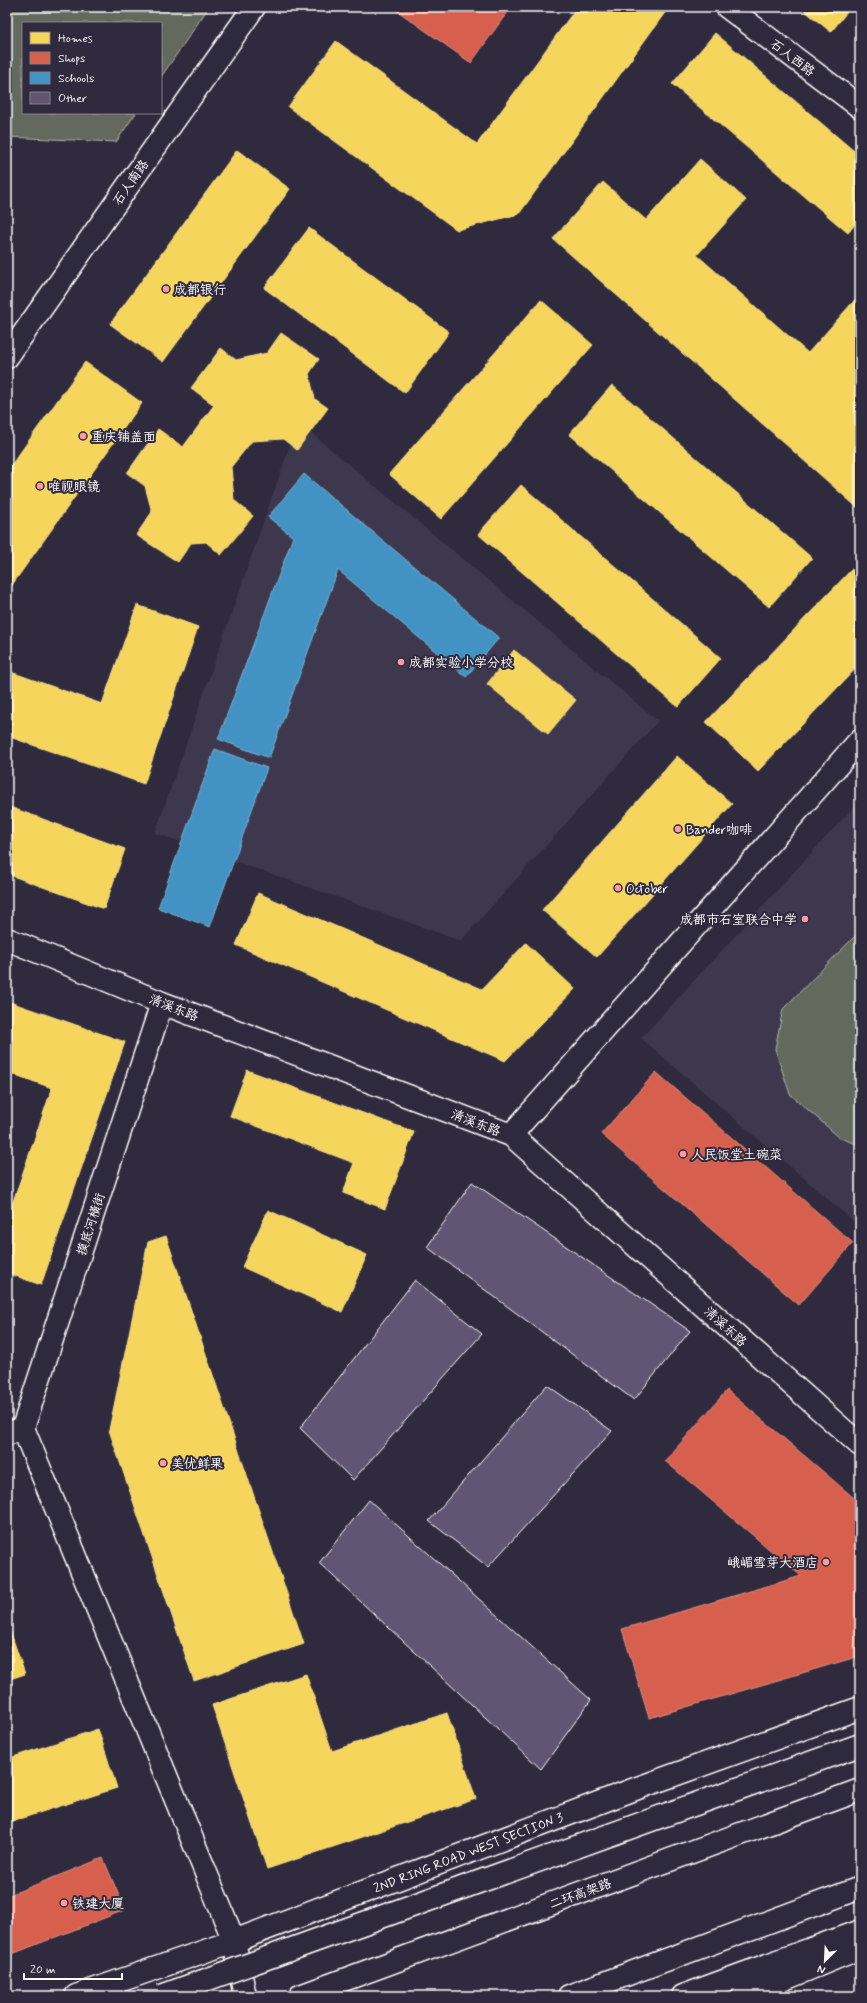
<svg xmlns="http://www.w3.org/2000/svg" width="867" height="2003" viewBox="0 0 867 2003" font-family="Mynerve,'LXGW WenKai TC',sans-serif">
<style>
.built{fill:#3e374d}
.green{fill:#64695c;stroke:#b2b4ae}
.homes{fill:#f6d55c;stroke:#f9e28d}
.shops{fill:#d6604d;stroke:#e29082}
.schools{fill:#4393c3;stroke:#7bb3d5}
.building{fill:#615572;stroke:#fff}
.lines{fill:none;stroke-linecap:round;stroke-linejoin:round}
.minor-casing{stroke:#fff;stroke-width:25}
.major-casing{stroke:#fff;stroke-width:25}
.highway-casing{stroke:#fff;stroke-width:25}
.minor{stroke:#2f2a3d;stroke-width:22}
.major{stroke:#2f2a3d;stroke-width:22}
.highway{stroke:#2f2a3d;stroke-width:22}
.highway-bridge-casing{stroke:#fff;stroke-width:25;stroke-linecap:butt}
.highway-bridge{stroke:#2f2a3d;stroke-width:22}
.poi-dot{fill:#ff9aa2;stroke:#2f2a3d;stroke-width:1.5}
.labels{text-anchor:middle;stroke-width:4;stroke-linejoin:round;paint-order:stroke}
.street-label{font-size:13px;fill:#fff;stroke:#2f2a3d}
.poi-label{font-size:13px;fill:#fff;stroke:#2f2a3d;text-anchor:start}
</style>
<rect width="100%" height="100%" fill="#2f2a3d"/>
<filter id="ink" filterUnits="userSpaceOnUse"><feTurbulence type="fractalNoise" baseFrequency=".025" numOctaves="2"/><feDisplacementMap in="SourceGraphic" scale="8" xChannelSelector="R" yChannelSelector="G"/><feConvolveMatrix kernelMatrix="1 2 1 2 8 2 1 2 1" color-interpolation-filters="sRGB"/></filter>
<g filter="url(#ink)">
<path class="built" d="M298 422 658 721 461 941 155 833Z
M860 800V1227L641 1038Z"/>
<path class="green" d="M7 7H209L161 77V23H23V113H136L116 142 7 137Z
M860 931V1145L840 1138 790 1094 775 1049 783 1009Z"/>
<path class="homes" d="M577 7H669L519 214 457 230 288 107 336 41 477 144Z
M800 7H851L831 32Z
M715 33 860 156V218L848 233 672 84Z
M237 150 290 189 163 362 110 324Z
M700 159 746 200 697 255 808 353 860 294V510L553 239 603 182 646 220Z
M309 228 449 332 405 393 264 288Z
M541 300 593 345 441 519 389 474Z
M281 333 319 359 309 374 315 399 328 408 297 450 283 439 252 441 231 467 234 500 253 516 221 555 206 542 191 543 178 562 136 535 152 512 145 486 127 473 158 429 183 447 214 405 191 388 221 348 236 360 267 353Z
M85 362 142 403 7 592V471Z
M612 385 812 558 769 607 569 434Z
M521 485 721 658 678 707 478 534Z
M852 569 860 576V664L758 771 706 722Z
M137 605 198 627 144 784 7 736 8 671 102 704Z
M514 650 576 700 548 734 487 684Z
M677 756 732 804 597 957 542 910Z
M7 806 125 849 104 909 7 874Z
M258 893 482 989 526 943 575 989 505 1061 236 945Z
M7 1001 125 1042 41 1285 7 1273V1219L52 1088 7 1072Z
M247 1070 414 1132 385 1209 343 1193 354 1163 230 1116Z
M268 1210 367 1255 342 1312 242 1267Z
M166 1236 304 1644 194 1681 109 1430 148 1242Z
M7 1622 25 1674 7 1680Z
M306 1674 332 1751 447 1713 476 1799 267 1869 212 1705Z
M98 1729 117 1788 7 1823V1759Z"/>
<path class="shops" d="M392 7H511L471 63Z
M656 1072 853 1243 799 1305 601 1134Z
M727 1390 860 1503V1656L649 1718 622 1629 801 1576 665 1461Z
M103 1858 125 1910 7 1956V1896Z"/>
<path class="schools" d="M304 474 499 638 466 677 338 570 269 758 218 739 293 537 268 517Z
M215 749 267 768 210 927 158 908Z"/>
<path class="building" d="M472 1182 690 1331 634 1400 427 1247Z
M415 1280 482 1334 353 1480 300 1428Z
M547 1385 612 1431 488 1567 429 1521Z
M369 1500 591 1700 541 1769 319 1563Z"/>
<g class="lines">
<g class="minor-casing">
<path id="minor" d="M727 7 860 107
M7 357 254 7
M7 939 162 1003 511 1135 860 1445
M511 1135 860 740
M23 1428 234 1941 245 1996
M7 1434 23 1428 162 1003"/>
</g>
<g class="major-casing">
<path id="major" d="M76 1996 234 1941 635 1789 860 1708
M743 1996 860 1948"/>
</g>
<g class="highway-casing">
<path id="highway" d="M300 1996 860 1790
M569 1996 860 1888
M683 1996 860 1931"/>
</g>
<use href="#minor" class="minor"/>
<use href="#major" class="major"/>
<use href="#highway" class="highway"/>
<g class="highway-bridge-casing">
<path id="highway-bridge" d="M161 1996 860 1745"/>
</g>
<use href="#highway-bridge" class="highway-bridge"/>
</g>
</g>
<g class="poi-dot">
<circle cx="166" cy="289" r="4"/>
<circle cx="83" cy="436" r="4"/>
<circle cx="40" cy="486" r="4"/>
<circle cx="401" cy="662" r="4"/>
<circle cx="678" cy="829" r="4"/>
<circle cx="618" cy="888" r="4"/>
<circle cx="805" cy="919" r="4"/>
<circle cx="683" cy="1154" r="4"/>
<circle cx="163" cy="1463" r="4"/>
<circle cx="826" cy="1562" r="4"/>
<circle cx="64" cy="1903" r="4"/>
</g>
<g class="labels">
<g class="street-label">
<text transform="translate(793 57) rotate(37)" y="5">石人西路</text>
<text transform="translate(130 182) rotate(-55)" y="5">石人南路</text>
<text transform="translate(174 1007) rotate(21)" y="5">清溪东路</text>
<text transform="translate(476 1122) rotate(21)" y="5">清溪东路</text>
<text transform="translate(90 1224) rotate(-72)" y="5">摸底河横街</text>
<text transform="translate(726 1326) rotate(42)" y="5">清溪东路</text>
<text transform="translate(468 1852) rotate(-21)" y="5">2ND RING ROAD WEST SECTION 3</text>
<text transform="translate(580 1893) rotate(-20)" y="5">二环高架路</text>
</g>
<g class="poi-label">
<text x="174" y="294">成都银行</text>
<text x="91" y="441">重庆铺盖面</text>
<text x="48" y="491">唯视眼镜</text>
<text x="409" y="667">成都实验小学分校</text>
<text x="686" y="834">Bander咖啡</text>
<text x="626" y="893">October</text>
<text x="797" y="924" text-anchor="end">成都市石室联合中学</text>
<text x="691" y="1159">人民饭堂土碗菜</text>
<text x="171" y="1468">美优鲜果</text>
<text x="818" y="1567" text-anchor="end">峨嵋雪芽大酒店</text>
<text x="72" y="1908">铁建大厦</text>
</g>
</g>
<rect width="867" height="2003" fill="none" stroke="#2f2a3d" stroke-width="24"/>
<rect x="12" y="12" width="843" height="1979" fill="none" stroke="#fff" stroke-width="1.5" filter="url(#ink)"/>
<rect x="22" y="22" width="140" height="92" fill="#2f2a3d" stroke="#827f8b"/>
<rect x="30" y="32" width="20" height="12" fill="#f6d55c" stroke="#827f8b"/>
<text x="58" y="42" font-size="12" fill="#ffffff">Homes</text>
<rect x="30" y="52" width="20" height="12" fill="#d6604d" stroke="#827f8b"/>
<text x="58" y="62" font-size="12" fill="#ffffff">Shops</text>
<rect x="30" y="72" width="20" height="12" fill="#4393c3" stroke="#827f8b"/>
<text x="58" y="82" font-size="12" fill="#ffffff">Schools</text>
<rect x="30" y="92" width="20" height="12" fill="#615572" stroke="#827f8b"/>
<text x="58" y="102" font-size="12" fill="#ffffff">Other</text>
<g transform="translate(825 1961) rotate(204)" stroke="#2f2a3d" stroke-width="3" paint-order="stroke">
<path d="M0-3L7 15L0 10L-7 15Z" fill="#ffffff"/>
<text y="-6" font-size="11" font-weight="bold" text-anchor="middle" fill="#ffffff">N</text>
</g>
<path d="M24 1973v6h98v-6" fill="none" stroke="#ffffff" stroke-width="2"/>
<text x="30" y="1973" font-size="12" fill="#ffffff" stroke="#2f2a3d" stroke-width="3" paint-order="stroke">20 m</text>
</svg>
